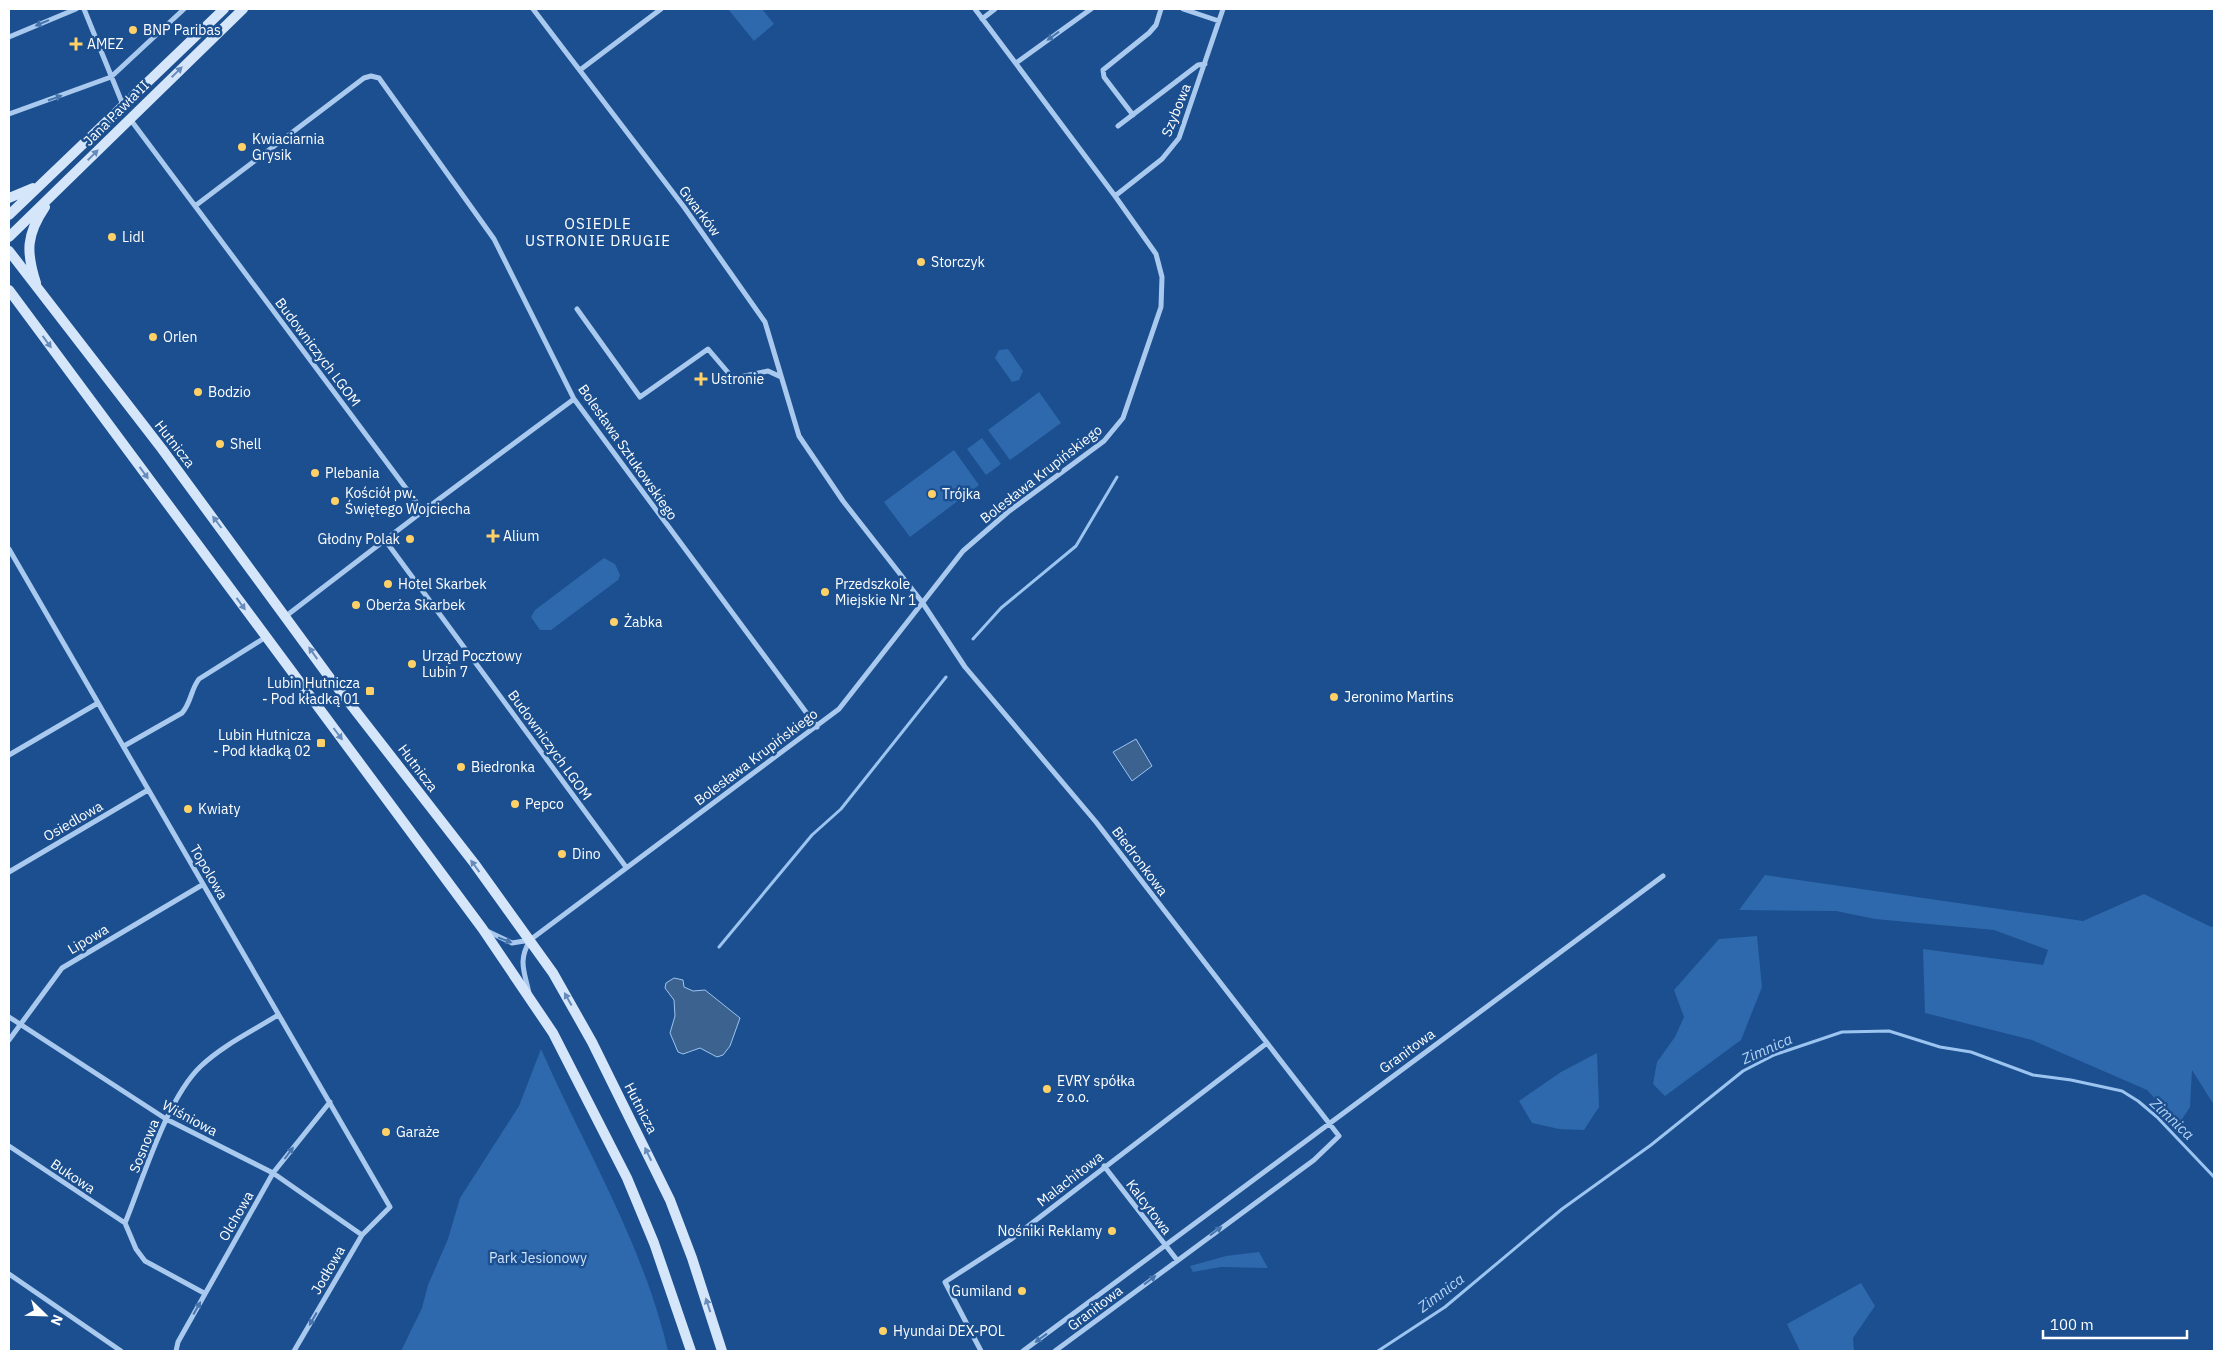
<svg xmlns="http://www.w3.org/2000/svg" width="2223" height="1360" viewBox="0 0 2223 1360" font-family="'IBM Plex Sans',sans-serif">
<style>
.green{fill:#2e69ad}
.water{fill:#3c6290;stroke:#9cc4f0}
.lines{fill:none;stroke-linecap:round;stroke-linejoin:round}
.stream{stroke:#9cc4f0;stroke-width:3}
.street{stroke:#a9c9ee;stroke-width:5}
.secondary{stroke:#d6e6fa;stroke-width:10}
.oneway{fill:#4674ac}
.oneway2{fill:#668bba}
.poi-dot{fill:#ffd166;stroke:#1b4f8f;stroke-width:2}
.labels{text-anchor:middle;stroke-width:5;stroke-linejoin:round;paint-order:stroke}
.poi-label{font-size:14px;fill:#fff;stroke:#1b4f8f;text-anchor:start}
.street-label{font-size:14px;fill:#fff;stroke:#1b4f8f}
.park-label{font-size:14px;fill:#cfe3fa;stroke:#1b4f8f}
.neighbourhood-label{font-size:15px;letter-spacing:1px;fill:#fff;stroke:#1b4f8f}
.water-label{font-size:15px;font-style:italic;fill:#b5d3f5;stroke:#1b4f8f}
</style>
<rect width="100%" height="100%" fill="#1b4f8f"/>
<path class="green" d="M728 9H762L774 24 754 41Z
M1008 349 1023 371 1019 380 1012 382 995 358 999 350Z
M1039 392 1061 423 1010 460 988 430Z
M982 438 1001 464 986 475 967 449Z
M954 450 979 485 910 537 884 502Z
M604 558 615 564 620 575 618 580 551 630H540L531 617 535 610Z
M1765 875 2083 921 2144 894 2211 927 2214 926V1105L2192 1070 2190 1107 2179 1124 2147 1090 2094 1067 2032 1040 1925 1013 1923 949 2043 965 2048 950 1994 930 1875 919 1836 911 1739 910Z
M1757 936 1762 987 1741 1040 1665 1096 1653 1084 1657 1062 1675 1037 1684 1017 1674 990 1719 939Z
M541 1049C585 1149 643 1243 668 1351H401L422 1308 428 1285 448 1239 460 1198 519 1106Z
M1597 1053 1599 1107 1584 1130 1559 1129 1532 1123 1519 1101 1561 1072Z
M1259 1252 1268 1268 1221 1267 1193 1272 1190 1266 1226 1256Z
M1861 1283 1875 1306 1853 1338 1854 1351H1800L1787 1324Z"/>
<path class="water" d="M1136 739 1152 766 1132 781 1113 752Z
M674 978 683 980 684 987 693 991 705 990 740 1018 730 1046 723 1055 717 1057 700 1048 683 1054 678 1052 670 1033 675 1016 674 1000 665 988 666 983Z"/>
<g class="lines">
<path class="stream" d="M973 639 1001 608 1076 546 1117 477
M719 947 812 835 841 809 946 677
M1378 1351 1445 1307 1562 1209 1651 1145 1743 1071 1774 1055 1842 1032 1889 1031 1940 1047 1971 1052 2033 1075 2071 1080 2122 1091 2138 1101 2157 1117 2214 1177"/>
<path class="street" d="M84 9 123 105
M533 9 684 207 765 322 799 436 843 501 922 602 965 667 1096 822 1339 1136 1314 1160 1055 1351
M1183 9 1219 21
M982 19 995 9
M9 37 76 9
M1016 63 1091 9
M580 70 661 9
M9 114 111 77 184 9
M1133 115 1104 77 1103 70 1149 33 1156 25 1161 9
M130 119 423 511 385 540 626 867
M1118 126 1198 65 1205 64
M1115 196 1162 159 1179 138 1223 9
M195 206 364 78 371 76 379 78 494 239 574 399 817 727
M577 309 640 397 708 349 731 376 740 377 768 371 781 377
M423 511 574 399
M9 549 390 1207 362 1235 294 1351
M286 616 385 540
M124 746 182 713C191 703 191 689 199 679L266 637
M9 755 98 703
M9 872 148 790
M487 931 512 943 530 940
M529 993C524 970 518 961 530 940L839 709 963 551 1008 512 1104 441 1123 418 1161 307 1162 277 1156 254 1115 196 975 9
M9 1017 166 1119 273 1173 362 1235
M9 1040 62 968 202 885
M9 1146 125 1223
M1104 1166 1177 1260
M9 1274 121 1351
M204 1293 145 1261 136 1249 125 1223C143 1179 167 1098 201 1066 223 1045 253 1031 278 1015
M176 1351 178 1342 273 1173 330 1102
M981 1351 945 1282 1010 1240 1267 1043
M1023 1351 1663 876"/>
<path class="secondary" d="M9 198 33 188
M9 215 224 9
M9 237 243 9
M9 251 162 449 330 678 474 863 553 973 592 1042 670 1200 692 1258 722 1351
M36 283C26 252 26 235 45 207
M9 290 482 928 553 1033 627 1178 654 1243 691 1351"/>
</g>
<defs><path id="oneway-solid" d="M-6-.8H1V-3.2L6.5 0L1 3.2V.8H-6Z" transform="scale(1.25)"/></defs>
<g class="oneway">
<use href="#oneway-solid" transform="translate(42 23) rotate(157)"/>
<use href="#oneway-solid" transform="translate(1053 36) rotate(144)"/>
<use href="#oneway-solid" transform="translate(55 98) rotate(-19)"/>
<use href="#oneway-solid" transform="translate(505 940) rotate(21)"/>
<use href="#oneway-solid" transform="translate(289 1153) rotate(-53)"/>
<use href="#oneway-solid" transform="translate(1216 1231) rotate(-36)"/>
<use href="#oneway-solid" transform="translate(1150 1280) rotate(-37)"/>
<use href="#oneway-solid" transform="translate(197 1308) rotate(-61)"/>
<use href="#oneway-solid" transform="translate(313 1319) rotate(120)"/>
<use href="#oneway-solid" transform="translate(1041 1338) rotate(144)"/>
</g>
<g class="oneway2">
<use href="#oneway-solid" transform="translate(177 72) rotate(-44)"/>
<use href="#oneway-solid" transform="translate(93 155) rotate(-45)"/>
<use href="#oneway-solid" transform="translate(47 342) rotate(54)"/>
<use href="#oneway-solid" transform="translate(144 473) rotate(54)"/>
<use href="#oneway-solid" transform="translate(217 522) rotate(-127)"/>
<use href="#oneway-solid" transform="translate(241 604) rotate(54)"/>
<use href="#oneway-solid" transform="translate(313 653) rotate(-125)"/>
<use href="#oneway-solid" transform="translate(338 734) rotate(53)"/>
<use href="#oneway-solid" transform="translate(475 866) rotate(-126)"/>
<use href="#oneway-solid" transform="translate(568 999) rotate(-119)"/>
<use href="#oneway-solid" transform="translate(648 1154) rotate(-116)"/>
<use href="#oneway-solid" transform="translate(708 1305) rotate(-108)"/>
</g>
<g class="poi-dot">
<circle cx="133" cy="30" r="5"/>
<path d="M73.5 36.5h5v5h5v5h-5v5h-5v-5h-5v-5h5z"/>
<circle cx="242" cy="147" r="5"/>
<circle cx="112" cy="237" r="5"/>
<circle cx="921" cy="262" r="5"/>
<circle cx="153" cy="337" r="5"/>
<path d="M698.5 371.5h5v5h5v5h-5v5h-5v-5h-5v-5h5z"/>
<circle cx="198" cy="392" r="5"/>
<circle cx="220" cy="444" r="5"/>
<circle cx="315" cy="473" r="5"/>
<circle cx="932" cy="494" r="5"/>
<circle cx="335" cy="501" r="5"/>
<path d="M490.5 528.5h5v5h5v5h-5v5h-5v-5h-5v-5h5z"/>
<circle cx="410" cy="539" r="5"/>
<circle cx="388" cy="584" r="5"/>
<circle cx="825" cy="592" r="5"/>
<circle cx="356" cy="605" r="5"/>
<circle cx="614" cy="622" r="5"/>
<circle cx="412" cy="664" r="5"/>
<rect x="365" y="686" width="10" height="10" rx="2.5"/>
<circle cx="1334" cy="697" r="5"/>
<rect x="316" y="738" width="10" height="10" rx="2.5"/>
<circle cx="461" cy="767" r="5"/>
<circle cx="515" cy="804" r="5"/>
<circle cx="188" cy="809" r="5"/>
<circle cx="562" cy="854" r="5"/>
<circle cx="1047" cy="1089" r="5"/>
<circle cx="386" cy="1132" r="5"/>
<circle cx="1112" cy="1231" r="5"/>
<circle cx="1022" cy="1291" r="5"/>
<circle cx="883" cy="1331" r="5"/>
</g>
<g class="labels">
<g class="poi-label">
<text x="143" y="35">BNP Paribas</text>
<text x="87" y="49">AMEZ</text>
<text x="252" y="144">Kwiaciarnia<tspan x="252" dy="16">Grysik</tspan></text>
<text x="122" y="242">Lidl</text>
<text x="931" y="267">Storczyk</text>
<text x="163" y="342">Orlen</text>
<text x="711" y="384">Ustronie</text>
<text x="208" y="397">Bodzio</text>
<text x="230" y="449">Shell</text>
<text x="325" y="478">Plebania</text>
<text x="345" y="498">Kościół pw.<tspan x="345" dy="16">Świętego Wojciecha</tspan></text>
<text x="942" y="499">Trójka</text>
<text x="503" y="541">Alium</text>
<text x="400" y="544" text-anchor="end">Głodny Polak</text>
<text x="398" y="589">Hotel Skarbek</text>
<text x="835" y="589">Przedszkole<tspan x="835" dy="16">Miejskie Nr 1</tspan></text>
<text x="366" y="610">Oberża Skarbek</text>
<text x="624" y="627">Żabka</text>
<text x="422" y="661">Urząd Pocztowy<tspan x="422" dy="16">Lubin 7</tspan></text>
<text x="360" y="688" text-anchor="end">Lubin Hutnicza<tspan x="360" dy="16">- Pod kładką 01</tspan></text>
<text x="1344" y="702">Jeronimo Martins</text>
<text x="311" y="740" text-anchor="end">Lubin Hutnicza<tspan x="311" dy="16">- Pod kładką 02</tspan></text>
<text x="471" y="772">Biedronka</text>
<text x="525" y="809">Pepco</text>
<text x="198" y="814">Kwiaty</text>
<text x="572" y="859">Dino</text>
<text x="1057" y="1086">EVRY spółka<tspan x="1057" dy="16">z o.o.</tspan></text>
<text x="396" y="1137">Garaże</text>
<text x="1102" y="1236" text-anchor="end">Nośniki Reklamy</text>
<text x="1012" y="1296" text-anchor="end">Gumiland</text>
<text x="893" y="1336">Hyundai DEX-POL</text>
</g>
<g class="street-label">
<text transform="translate(1176 110) rotate(-68)" y="5">Szybowa</text>
<text transform="translate(116 113) rotate(-45)" y="5">Jana Pawła II</text>
<text transform="translate(700 211) rotate(53)" y="5">Gwarków</text>
<text transform="translate(318 352) rotate(53)" y="5">Budowniczych LGOM</text>
<text transform="translate(175 444) rotate(52)" y="5">Hutnicza</text>
<text transform="translate(628 452) rotate(55)" y="5">Bolesława Sztukowskiego</text>
<text transform="translate(1041 474) rotate(-38)" y="5">Bolesława Krupińskiego</text>
<text transform="translate(550 745) rotate(54)" y="5">Budowniczych LGOM</text>
<text transform="translate(756 757) rotate(-37)" y="5">Bolesława Krupińskiego</text>
<text transform="translate(418 768) rotate(53)" y="5">Hutnicza</text>
<text transform="translate(73 821) rotate(-30)" y="5">Osiedlowa</text>
<text transform="translate(1140 861) rotate(53)" y="5">Biedronkowa</text>
<text transform="translate(209 872) rotate(60)" y="5">Topolowa</text>
<text transform="translate(88 939) rotate(-31)" y="5">Lipowa</text>
<text transform="translate(1407 1051) rotate(-36)" y="5">Granitowa</text>
<text transform="translate(641 1108) rotate(63)" y="5">Hutnicza</text>
<text transform="translate(190 1118) rotate(28)" y="5">Wiśniowa</text>
<text transform="translate(144 1146) rotate(-68)" y="5">Sosnowa</text>
<text transform="translate(73 1176) rotate(34)" y="5">Bukowa</text>
<text transform="translate(1070 1179) rotate(-38)" y="5">Malachitowa</text>
<text transform="translate(1149 1207) rotate(53)" y="5">Kalcytowa</text>
<text transform="translate(236 1216) rotate(-60)" y="5">Olchowa</text>
<text transform="translate(328 1270) rotate(-60)" y="5">Jodłowa</text>
<text transform="translate(1095 1308) rotate(-37)" y="5">Granitowa</text>
</g>
<g class="park-label">
<text x="538" y="1263">Park Jesionowy</text>
</g>
<g class="neighbourhood-label">
<text x="598" y="229">OSIEDLE<tspan x="598" dy="17">USTRONIE DRUGIE</tspan></text>
</g>
<g class="water-label">
<text transform="translate(1767 1049) rotate(-24)" y="5">Zimnica</text>
<text transform="translate(2172 1119) rotate(43)" y="5">Zimnica</text>
<text transform="translate(1441 1293) rotate(-37)" y="5">Zimnica</text>
</g>
</g>
<rect width="2223" height="1360" fill="none" stroke="#ffffff" stroke-width="20"/>
<g transform="translate(45 1315) rotate(113)" stroke="#1b4f8f" stroke-width="4" paint-order="stroke">
<path d="M0-4L9 19L0 12L-9 19Z" fill="#ffffff"/>
<text y="-8" font-size="14" font-weight="bold" text-anchor="middle" fill="#ffffff">N</text>
</g>
<path d="M2043 1330v8h144v-8" fill="none" stroke="#ffffff" stroke-width="2.5"/>
<text x="2050" y="1330" font-size="15" fill="#ffffff" stroke="#1b4f8f" stroke-width="4" paint-order="stroke">100 m</text>
</svg>
